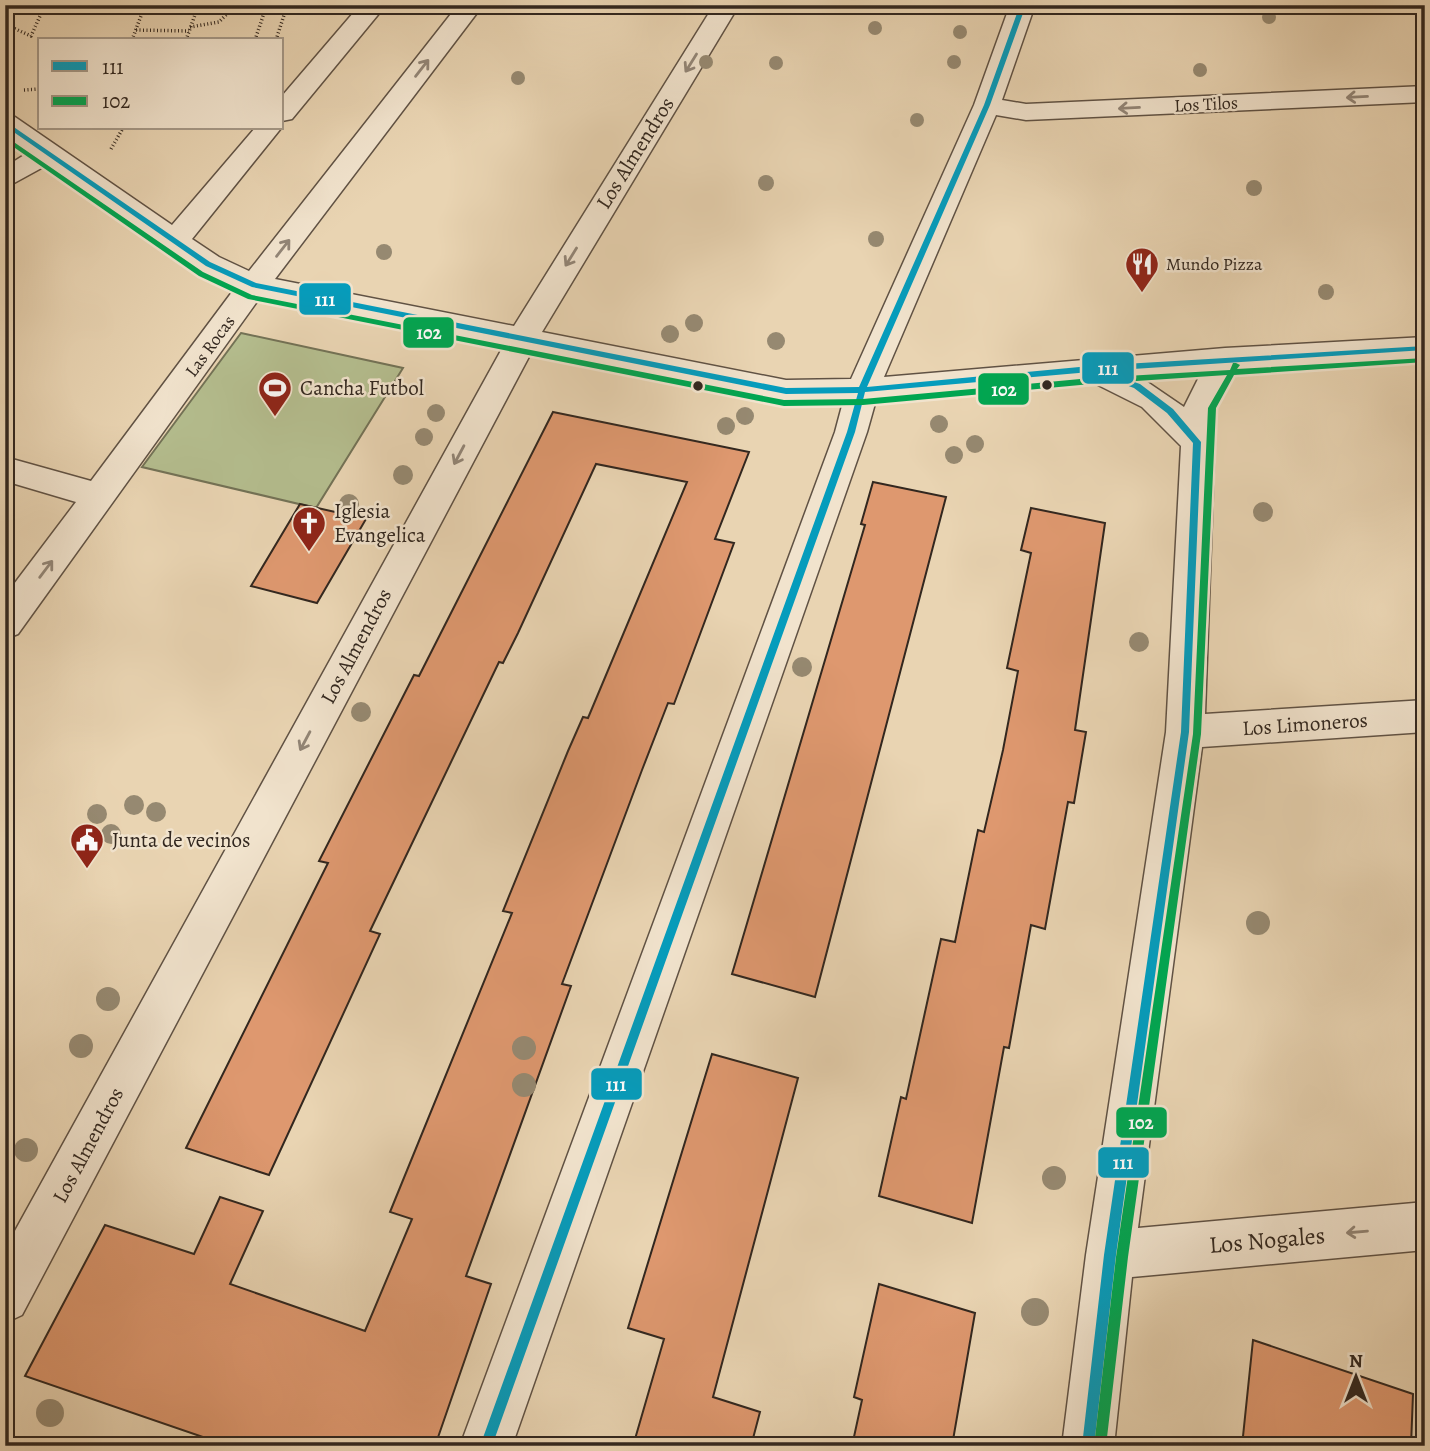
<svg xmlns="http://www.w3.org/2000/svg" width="1430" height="1451" viewBox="0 0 1430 1451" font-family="Alegreya,serif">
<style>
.green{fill:#b4bd8e;stroke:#737256;stroke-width:2}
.building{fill:#de986f;stroke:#32271f;stroke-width:2}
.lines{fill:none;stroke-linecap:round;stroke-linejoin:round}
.minor-casing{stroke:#605244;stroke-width:3}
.path{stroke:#32271f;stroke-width:3.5;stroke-dasharray:1 2.5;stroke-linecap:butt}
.minor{fill:#f1e3cd;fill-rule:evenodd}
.bus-1-casing{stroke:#f1e3cd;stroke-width:5}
.bus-2-casing{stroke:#f1e3cd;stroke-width:5}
.bus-1{fill:#059cbc;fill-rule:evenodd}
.bus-2{fill:#00a651;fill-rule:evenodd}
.tree{fill:#968971}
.oneway{stroke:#928576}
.bus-dot{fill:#32271f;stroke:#f1e3cd;stroke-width:2.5}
.labels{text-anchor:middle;stroke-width:5;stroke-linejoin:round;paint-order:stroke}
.far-street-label{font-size:18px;fill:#32271f;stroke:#f1e3cd}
.far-poi-label{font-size:18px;fill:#32271f;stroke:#f1e3cd;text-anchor:start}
.street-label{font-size:21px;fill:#32271f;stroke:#f1e3cd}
.poi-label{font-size:21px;fill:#32271f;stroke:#f1e3cd;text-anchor:start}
.near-street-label{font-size:24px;fill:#32271f;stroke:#f1e3cd}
.line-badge{stroke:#f1e3cd;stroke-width:2.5}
.badge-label{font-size:19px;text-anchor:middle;font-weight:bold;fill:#fff}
</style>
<rect width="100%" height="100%" fill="#e9d4b2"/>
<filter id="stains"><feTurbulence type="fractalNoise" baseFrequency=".00286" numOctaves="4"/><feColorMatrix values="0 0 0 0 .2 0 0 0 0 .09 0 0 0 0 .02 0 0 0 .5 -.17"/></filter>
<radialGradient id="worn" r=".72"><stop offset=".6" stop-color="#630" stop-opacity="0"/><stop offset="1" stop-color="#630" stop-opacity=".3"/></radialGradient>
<path class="green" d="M241 333 403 368 316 508 142 467Z"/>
<path class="building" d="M553 412 749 452 715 539 734 543 674 704 668 703 642 770 562 984 571 986 466 1276 491 1284 435 1446H229L25 1376 105 1225 194 1254 220 1197 263 1211 230 1284 365 1331 412 1219 390 1212 512 913 503 911 568 751 583 717 588 718 687 482 596 464 518 633 503 663 499 662 370 931 380 934 269 1175 186 1148 328 863 319 861 414 675 419 676Z
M873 482 946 497 815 997 732 974 865 525 861 524Z
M300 504 366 519 317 603 251 586Z
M1031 508 1105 523 1075 730 1086 732 1074 803 1068 802 1045 929 1031 925 1009 1048 1004 1047 972 1223 879 1196 901 1097 906 1099 941 939 955 942 978 830 984 832 1003 750 1018 671 1007 668 1031 553 1021 550Z
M712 1054 798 1078 713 1397 760 1412 751 1446H633L664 1339 628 1328Z
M879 1284 975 1313 952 1446H852L862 1400 854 1397Z
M1253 1340 1413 1394 1411 1446H1242Z"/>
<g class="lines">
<g class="minor-casing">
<path id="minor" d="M360 5H386L292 119 282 121V96Z
M458 5H483L275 279 514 326 714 5H739L542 332 786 380 851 379 974 105 1010 5H1035L1002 100 1026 104 1425 86V102L1026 120 996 115 884 377 1225 348 1425 337V359L1234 371 1216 405 1205 714 1425 700V732L1202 747 1138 1228 1425 1202V1250L1132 1277 1114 1446H1062L1086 1255 1166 732 1181 446 1142 407 1088 380 876 400 867 432 512 1446H460L835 432 843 402H786L532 351 22 1315 5 1323V1249L504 345 261 296 18 634 5 639V596L76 502 5 481V457L91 481 235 288 197 271 47 165 5 188V167L29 152 5 136V115L15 117 172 225 255 128 282 127 192 239 219 257 249 271ZM1201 373 1184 407 1140 377Z"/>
</g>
<path class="path" d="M5 19 11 27 31 36 45 5
M190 27 219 22 236 5
M136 30 189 31
M132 40 145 5
M186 40 196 12 219 5
M255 40 264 13
M276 40 285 12
M24 90 40 89
M111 149 123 128"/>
<use href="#minor" class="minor"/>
<g class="bus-1-casing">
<path id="bus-1" d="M1020 5H1026L990 105 867 387 1090 366 1425 346V350L1102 371 1140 384 1173 409 1201 442 1189 732 1116 1255 1094 1446H1082L1104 1255 1181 732 1193 443 1167 413 1134 388 1090 372 865 392 855 432 492 1446H480L847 432 858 393 786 394 252 287 206 266 5 126V121L210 262 256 283 786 388 859 387 984 105Z"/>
</g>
<g class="bus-2-casing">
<path id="bus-2" d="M5 136 203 272 252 295 784 400 863 399 1091 378 1230 370 1233 363H1236L1240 365 1237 369 1425 358V362L1234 375 1216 408 1201 734 1128 1257 1106 1446H1094L1116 1257 1193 734 1208 408 1227 375 1091 384 863 405 784 406 248 299 199 276 5 141Z"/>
</g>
<use href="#bus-1" class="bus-1"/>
<use href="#bus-2" class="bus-2"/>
</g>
<g class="tree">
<circle cx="1269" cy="17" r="7"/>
<circle cx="875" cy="28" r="7"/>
<circle cx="960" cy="32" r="7"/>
<circle cx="706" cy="62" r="7"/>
<circle cx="954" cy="62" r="7"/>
<circle cx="776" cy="63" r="7"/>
<circle cx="1200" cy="70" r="7"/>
<circle cx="518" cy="78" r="7"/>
<circle cx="917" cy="120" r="7"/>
<circle cx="766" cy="183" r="8"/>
<circle cx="1254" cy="188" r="8"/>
<circle cx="876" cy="239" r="8"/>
<circle cx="384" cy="252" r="8"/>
<circle cx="1326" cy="292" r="8"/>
<circle cx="694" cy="323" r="9"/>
<circle cx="670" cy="334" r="9"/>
<circle cx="776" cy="341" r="9"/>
<circle cx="436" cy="413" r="9"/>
<circle cx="745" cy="416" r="9"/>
<circle cx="939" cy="424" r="9"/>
<circle cx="726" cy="426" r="9"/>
<circle cx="424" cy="437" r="9"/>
<circle cx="975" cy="444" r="9"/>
<circle cx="954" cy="455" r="9"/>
<circle cx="403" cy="475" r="10"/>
<circle cx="349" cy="504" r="10"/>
<circle cx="1263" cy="512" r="10"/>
<circle cx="1139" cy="642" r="10"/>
<circle cx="802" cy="667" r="10"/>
<circle cx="361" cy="712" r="10"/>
<circle cx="134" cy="805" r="10"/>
<circle cx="156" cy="812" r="10"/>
<circle cx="97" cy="814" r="10"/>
<circle cx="111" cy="834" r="10"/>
<circle cx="1258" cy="923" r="12"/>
<circle cx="108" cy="999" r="12"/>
<circle cx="81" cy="1046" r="12"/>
<circle cx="524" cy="1048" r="12"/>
<circle cx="524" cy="1085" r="12"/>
<circle cx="26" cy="1150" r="12"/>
<circle cx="1054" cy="1178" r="12"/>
<circle cx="1035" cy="1312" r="14"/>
<circle cx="50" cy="1413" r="14"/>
</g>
<defs><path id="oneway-shaft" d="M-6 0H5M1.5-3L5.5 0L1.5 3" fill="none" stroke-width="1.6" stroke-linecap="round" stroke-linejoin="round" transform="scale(1.75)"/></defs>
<g class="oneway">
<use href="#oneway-shaft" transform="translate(691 63) rotate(122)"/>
<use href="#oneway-shaft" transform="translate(422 68) rotate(-52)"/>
<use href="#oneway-shaft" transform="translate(1357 97) rotate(177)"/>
<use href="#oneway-shaft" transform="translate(1129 108) rotate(177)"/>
<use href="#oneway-shaft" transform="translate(283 248) rotate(-52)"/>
<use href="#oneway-shaft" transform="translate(571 257) rotate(122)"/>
<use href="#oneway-shaft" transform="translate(459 455) rotate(118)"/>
<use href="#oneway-shaft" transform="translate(46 569) rotate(-53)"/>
<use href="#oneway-shaft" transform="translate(305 741) rotate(118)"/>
<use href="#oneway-shaft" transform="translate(1357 1232) rotate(175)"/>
</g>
<defs>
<g id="restaurant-pin" transform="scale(1.75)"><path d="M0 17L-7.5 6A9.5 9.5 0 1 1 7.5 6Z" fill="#8f2418" stroke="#f1e3cd"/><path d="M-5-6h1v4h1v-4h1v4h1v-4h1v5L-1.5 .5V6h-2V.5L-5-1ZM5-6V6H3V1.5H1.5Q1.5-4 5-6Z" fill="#fff"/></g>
<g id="stadium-pin" transform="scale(1.75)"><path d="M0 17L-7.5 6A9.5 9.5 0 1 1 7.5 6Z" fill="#8f2418" stroke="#f1e3cd"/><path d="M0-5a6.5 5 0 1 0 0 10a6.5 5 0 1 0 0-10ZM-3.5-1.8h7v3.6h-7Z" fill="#fff"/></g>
<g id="church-pin" transform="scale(1.75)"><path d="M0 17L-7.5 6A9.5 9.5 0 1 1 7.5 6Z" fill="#8f2418" stroke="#f1e3cd"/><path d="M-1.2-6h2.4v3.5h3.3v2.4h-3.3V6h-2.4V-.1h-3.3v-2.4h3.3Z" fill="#fff"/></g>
<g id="civic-pin" transform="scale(1.75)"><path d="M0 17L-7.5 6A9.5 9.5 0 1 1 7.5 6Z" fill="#8f2418" stroke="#f1e3cd"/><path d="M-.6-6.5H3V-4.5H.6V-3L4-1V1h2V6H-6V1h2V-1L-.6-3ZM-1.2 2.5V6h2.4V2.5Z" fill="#fff"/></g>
</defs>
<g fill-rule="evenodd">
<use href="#restaurant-pin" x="1142" y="264"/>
<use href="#stadium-pin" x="275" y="388"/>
<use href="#church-pin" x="309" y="523"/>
<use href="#civic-pin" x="87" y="840"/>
</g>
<g class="bus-dot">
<circle cx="1047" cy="385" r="6"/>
<circle cx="698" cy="386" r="6"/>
</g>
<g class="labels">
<g class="far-street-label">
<text transform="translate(1206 104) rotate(-3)" y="6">Los Tilos</text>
<text transform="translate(210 346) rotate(-54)" y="6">Las Rocas</text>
</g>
<g class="far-poi-label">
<text x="1166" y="270">Mundo Pizza</text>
</g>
<g class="street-label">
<text transform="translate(635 153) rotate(-58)" y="7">Los Almendros</text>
<text transform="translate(356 646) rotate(-62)" y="7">Los Almendros</text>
<text transform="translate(1305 724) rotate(-4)" y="7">Los Limoneros</text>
<text transform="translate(88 1145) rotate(-62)" y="7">Los Almendros</text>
</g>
<g class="poi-label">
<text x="300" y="395">Cancha Futbol</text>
<text x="334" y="518">Iglesia<tspan x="334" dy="24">Evangelica</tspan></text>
<text x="112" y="847">Junta de vecinos</text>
</g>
<g class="near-street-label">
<text transform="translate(1267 1240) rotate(-5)" y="8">Los Nogales</text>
</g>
</g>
<g class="line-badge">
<rect x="298" y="282" width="54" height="34" rx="7" fill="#059cbc"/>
<rect x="402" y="316" width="53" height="33" rx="7" fill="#00a651"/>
<rect x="1081" y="351" width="54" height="34" rx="7" fill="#059cbc"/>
<rect x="977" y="372" width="53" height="34" rx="7" fill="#00a651"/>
<rect x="590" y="1067" width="53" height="34" rx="7" fill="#059cbc"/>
<rect x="1115" y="1106" width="53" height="33" rx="7" fill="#00a651"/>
<rect x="1097" y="1146" width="53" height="33" rx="7" fill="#059cbc"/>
</g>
<g class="badge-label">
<text x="325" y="306">111</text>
<text x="429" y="339">102</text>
<text x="1108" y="375">111</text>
<text x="1004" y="396">102</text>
<text x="616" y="1091">111</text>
<text x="1141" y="1129">102</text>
<text x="1123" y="1169">111</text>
</g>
<rect width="1430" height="1451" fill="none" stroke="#e9d4b2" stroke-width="28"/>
<rect x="7" y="7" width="1416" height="1437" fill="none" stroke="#32271f" stroke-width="3.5"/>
<rect x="14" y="14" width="1402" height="1423" fill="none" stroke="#32271f" stroke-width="2"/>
<rect x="38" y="38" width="245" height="91" fill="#f1e3cd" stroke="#a59887" stroke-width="2"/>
<rect x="52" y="61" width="35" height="10" fill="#059cbc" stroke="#a59887" stroke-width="2"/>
<text x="102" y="74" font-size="21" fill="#32271f">111</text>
<rect x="52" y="96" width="35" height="10" fill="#00a651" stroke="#a59887" stroke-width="2"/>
<text x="102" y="108" font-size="21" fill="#32271f">102</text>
<g transform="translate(1356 1377)" stroke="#f1e3cd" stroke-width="5" paint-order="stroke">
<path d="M0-5L12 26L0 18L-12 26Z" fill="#32271f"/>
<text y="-10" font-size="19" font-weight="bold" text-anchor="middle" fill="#32271f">N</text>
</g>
<rect width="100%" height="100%" filter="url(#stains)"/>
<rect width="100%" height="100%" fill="url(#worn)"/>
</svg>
